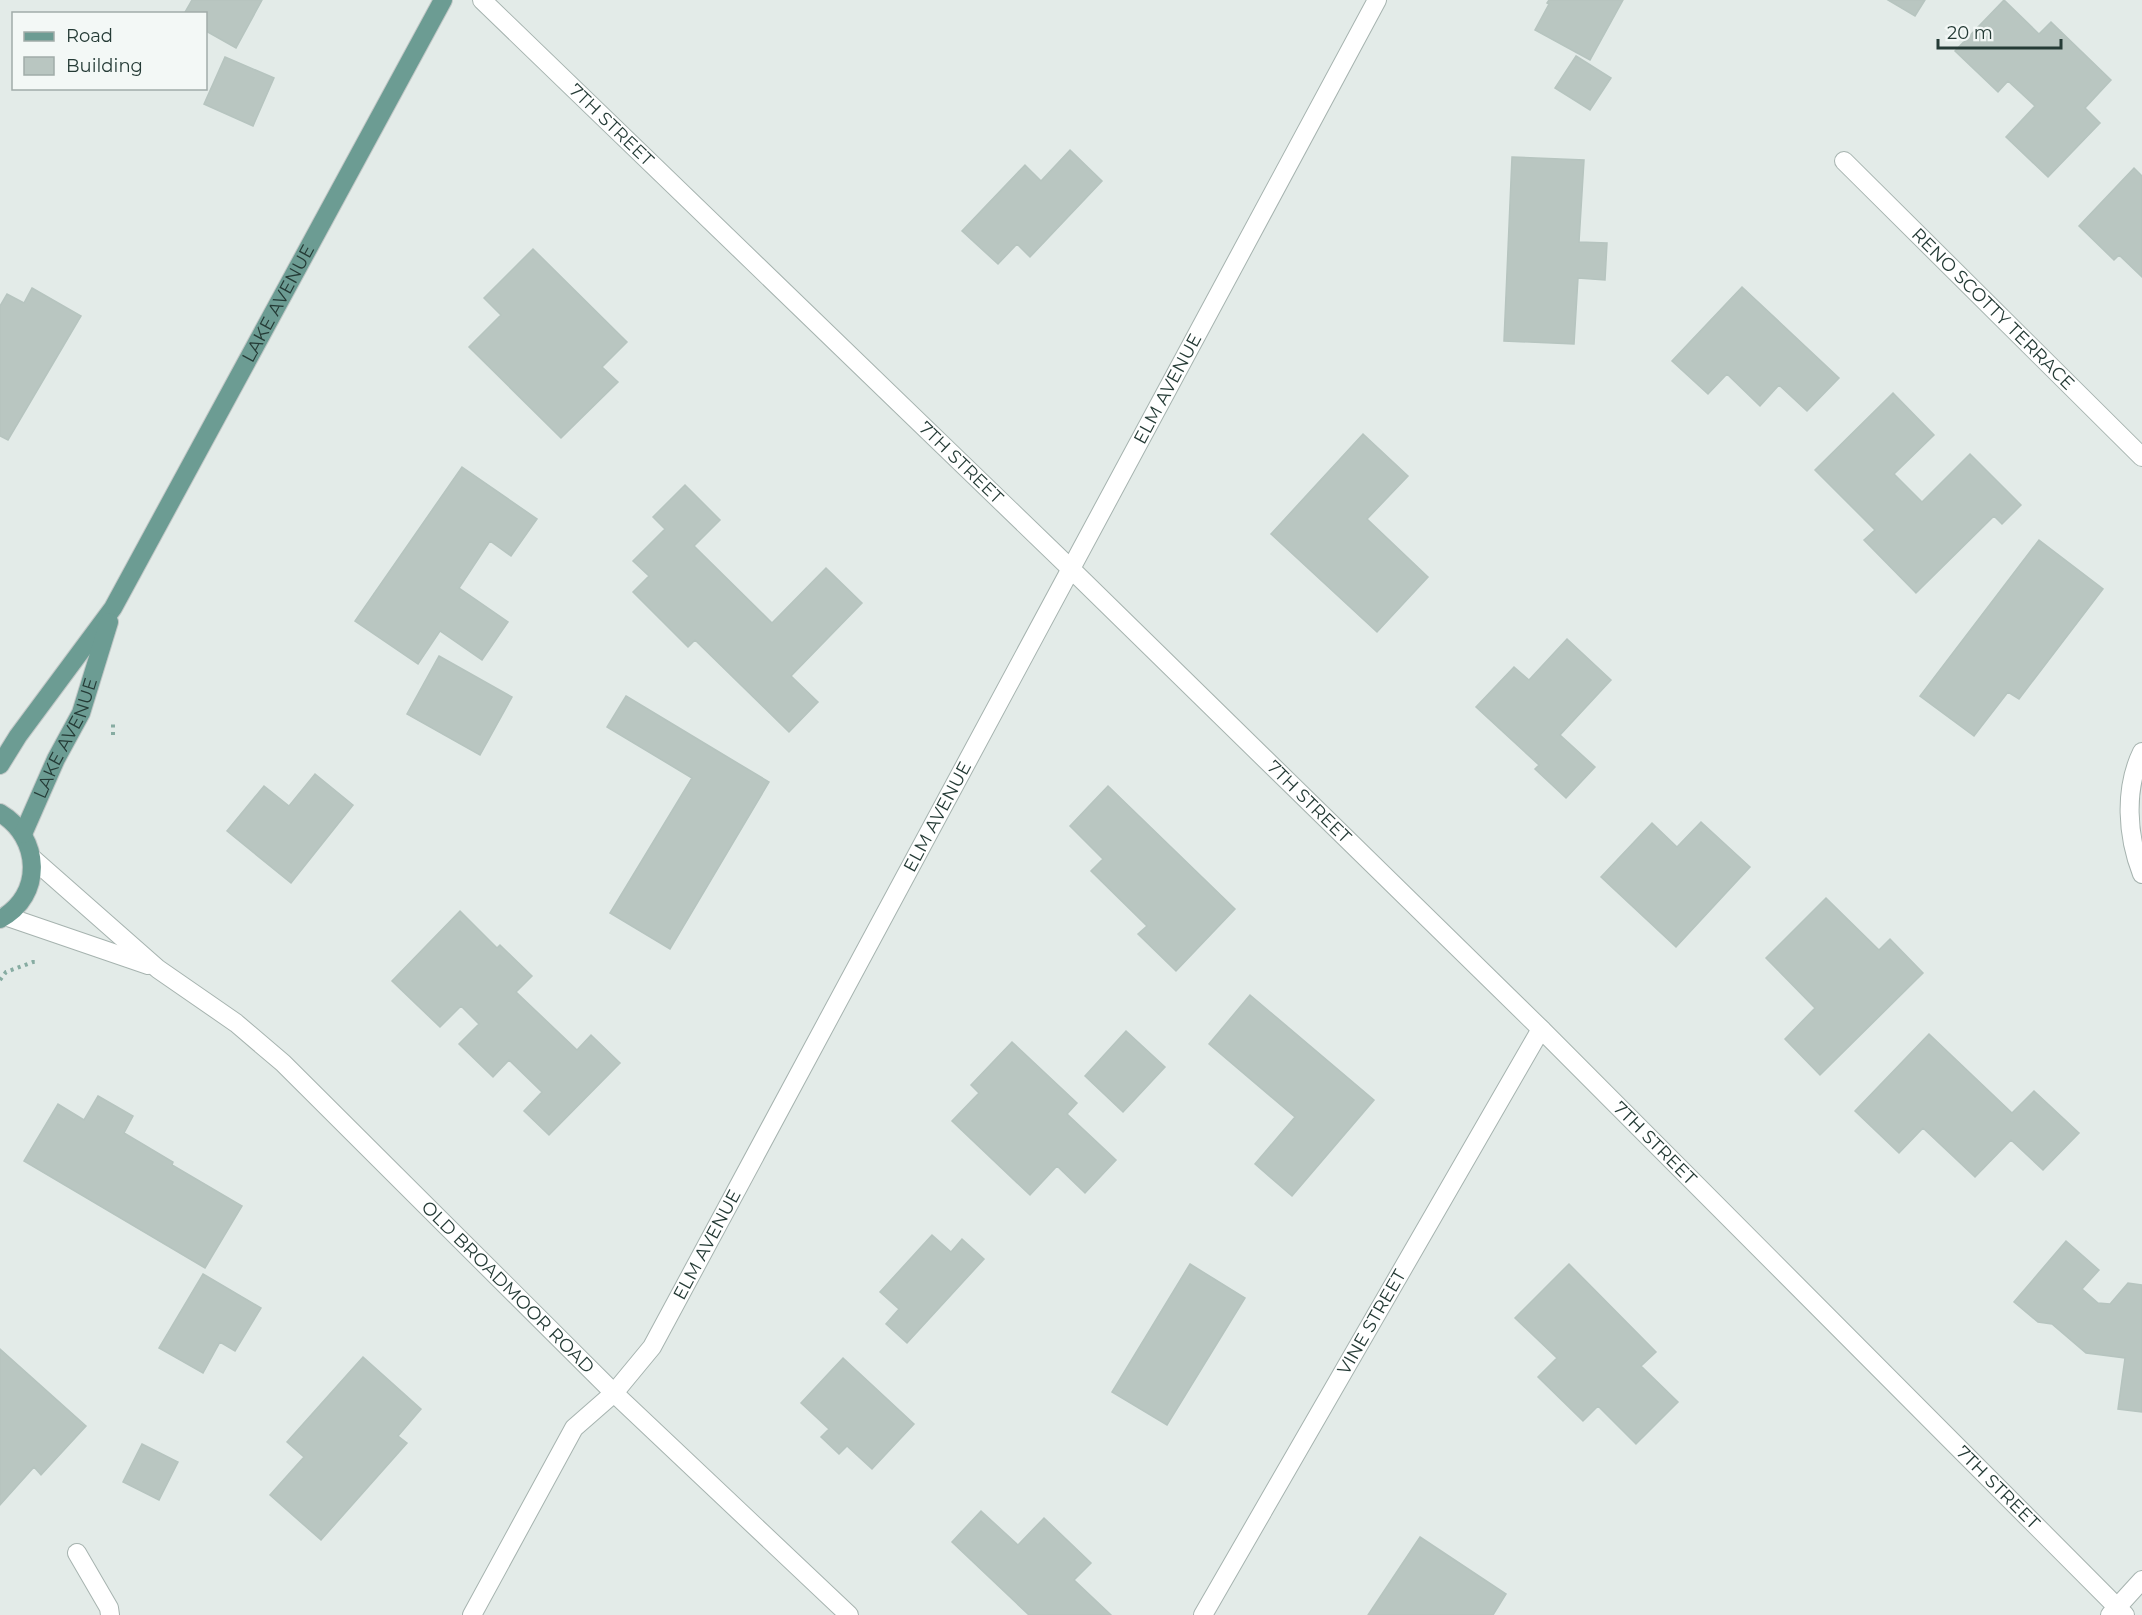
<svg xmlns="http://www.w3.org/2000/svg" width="2142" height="1615" viewBox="0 0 2142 1615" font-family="Montserrat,sans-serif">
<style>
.building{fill:#b9c6c1;stroke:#b6c4bf;stroke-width:1.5}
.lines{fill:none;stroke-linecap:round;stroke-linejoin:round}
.minor-casing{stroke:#a6b3af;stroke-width:20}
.major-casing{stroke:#c2c8c7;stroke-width:20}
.path{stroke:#87aca2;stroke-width:4;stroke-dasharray:3 4.5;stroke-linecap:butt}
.minor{stroke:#fff;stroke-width:18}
.major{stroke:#6c9c93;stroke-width:18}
.labels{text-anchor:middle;stroke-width:5;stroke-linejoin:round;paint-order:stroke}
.street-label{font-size:18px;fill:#253b36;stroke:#f3f8f6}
</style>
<rect width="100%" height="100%" fill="#e3ebe8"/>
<path class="building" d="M192 0H262L236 48 206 31V14H184Z
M1549 0H1623L1590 60 1535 30 1549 4 1547 3Z
M1888 0H1925L1915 16Z
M2004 0 2039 34 2051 22 2111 80 2085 108 2100 123 2048 177 2006 137 2035 106 2008 81 1998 92 1955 51Z
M1576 56 1611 78 1590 110 1555 88Z
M225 57 274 78 253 126 204 104Z
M1070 150 1102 181 1030 257 1017 244 998 264 962 231 1025 165 1041 181Z
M1512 157 1584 160 1579 242 1607 243 1605 280 1578 278 1574 344 1504 341Z
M2134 168 2142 176V277L2119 255 2114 260 2079 226Z
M533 249 627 342 602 367 618 382 561 438 469 347 501 315 484 298Z
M1742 287 1839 378 1807 411 1779 385 1760 406 1727 374 1708 394 1672 361Z
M32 288 81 316 8 440 0 436V306L7 294 24 303Z
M1893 393 1934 435 1894 474 1922 502 1970 454 2021 505 2002 524 1994 516 1916 593 1864 540 1875 530 1815 470Z
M1363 434 1408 476 1367 519 1428 577 1377 632 1271 534Z
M462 467 537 519 511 556 490 541 459 588 508 622 482 660 440 631 418 664 355 621Z
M685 485 720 520 694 546 772 623 826 568 862 603 791 676 818 702 789 732 695 640 688 647 633 592 649 576 633 561 665 529 653 517Z
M2039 540 2103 589 2019 699 2008 692 1974 736 1920 696Z
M1567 639 1611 680 1560 735 1595 767 1566 798 1535 769 1539 765 1476 707 1514 667 1529 680Z
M439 656 512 697 480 755 407 714Z
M626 696 769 782 670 949 610 913 692 778 607 727Z
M315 774 353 805 291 883 227 831 264 786 289 806Z
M1108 786 1235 909 1176 971 1138 934 1147 926 1091 871 1103 859 1070 826Z
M1701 822 1750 867 1676 947 1601 877 1652 823 1677 847Z
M1826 898 1879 950 1890 939 1923 973 1820 1075 1785 1039 1815 1008 1766 958Z
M460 911 497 948 500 945 532 976 516 992 577 1050 591 1035 620 1063 549 1135 524 1111 542 1092 509 1060 493 1077 459 1044 479 1024 461 1006 440 1027 392 981Z
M1250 995 1374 1100 1292 1196 1255 1164 1295 1117 1209 1044Z
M1126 1031 1165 1067 1123 1112 1085 1076Z
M1929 1034 2012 1113 2034 1091 2079 1133 2043 1170 2011 1140 1975 1177 1923 1128 1899 1153 1855 1111Z
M1012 1042 1077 1103 1067 1114 1116 1160 1085 1193 1057 1166 1030 1195 952 1121 979 1093 971 1085Z
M98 1096 133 1116 124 1133 173 1162 172 1165 242 1206 205 1268 24 1161 58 1104 84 1120Z
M932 1235 951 1252 962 1239 984 1259 907 1343 886 1324 899 1309 880 1292Z
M2066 1241 2099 1270 2082 1289 2098 1303 2110 1304 2128 1283 2142 1285V1412L2118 1409 2125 1358 2086 1353 2052 1324 2038 1322 2014 1302Z
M1190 1264 1245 1298 1167 1425 1112 1392Z
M1569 1264 1656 1352 1641 1366 1678 1402 1636 1444 1598 1406 1583 1421 1538 1377 1557 1358 1515 1318Z
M203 1274 261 1308 235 1351 220 1342 203 1373 159 1348Z
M0 1349 86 1426 41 1475 34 1467 0 1505Z
M363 1357 421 1409 398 1436 407 1443 321 1540 270 1495 304 1457 287 1442Z
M843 1358 914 1424 872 1469 847 1446 839 1454 821 1437 829 1429 801 1403Z
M142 1444 178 1462 159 1500 123 1482Z
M981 1511 1018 1545 1044 1518 1091 1563 1074 1580 1111 1615H1029L952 1542Z
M1420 1537 1506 1594 1493 1615H1368Z"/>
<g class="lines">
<g class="minor-casing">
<g id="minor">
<path id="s1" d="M482 0 1071 569 1541 1029 2125 1615"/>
<path id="s2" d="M1844 161 2142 457"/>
<path d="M2142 752C2124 789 2127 836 2142 874"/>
<path id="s3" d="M32 858 158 969 236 1023 283 1063 614 1393 849 1615"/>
<path d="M5 916 148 965"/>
<path d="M77 1553 109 1608 110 1615"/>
<path id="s4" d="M472 1615 574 1428 614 1393 652 1347 1377 0"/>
<path id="s5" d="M1203 1615 1541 1029"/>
<path d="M2110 1615 2142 1580"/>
</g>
</g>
<g class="major-casing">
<g id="major">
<path id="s6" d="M0 765 18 736 113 608 443 0"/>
<path d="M0 813C41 837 44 896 0 919"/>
<path id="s7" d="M23 834 56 759 81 713 109 622"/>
</g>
</g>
<path class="path" d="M113 735V721
M0 980 6 972 33 962H39"/>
<use href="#minor" class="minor"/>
<use href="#major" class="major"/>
</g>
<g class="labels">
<g class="street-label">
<text dy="6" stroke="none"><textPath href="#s1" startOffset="180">7TH STREET</textPath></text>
<text dy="6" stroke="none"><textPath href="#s6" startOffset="540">LAKE AVENUE</textPath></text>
<text dy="6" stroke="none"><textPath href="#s2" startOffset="210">RENO SCOTTY TERRACE</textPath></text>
<text dy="6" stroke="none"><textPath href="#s4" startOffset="1414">ELM AVENUE</textPath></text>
<text dy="6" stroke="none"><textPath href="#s1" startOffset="666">7TH STREET</textPath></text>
<text dy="6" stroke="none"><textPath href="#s7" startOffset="105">LAKE AVENUE</textPath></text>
<text dy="6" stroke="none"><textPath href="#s1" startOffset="1152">7TH STREET</textPath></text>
<text dy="6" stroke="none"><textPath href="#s4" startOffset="928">ELM AVENUE</textPath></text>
<text dy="6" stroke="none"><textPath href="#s1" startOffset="1638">7TH STREET</textPath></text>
<text dy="6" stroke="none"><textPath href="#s4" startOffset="442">ELM AVENUE</textPath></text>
<text dy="6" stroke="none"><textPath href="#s3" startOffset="642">OLD BROADMOOR ROAD</textPath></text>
<text dy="6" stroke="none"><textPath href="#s5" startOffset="338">VINE STREET</textPath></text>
<text dy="6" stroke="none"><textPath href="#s1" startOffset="2124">7TH STREET</textPath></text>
</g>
</g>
<rect x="12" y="12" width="195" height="78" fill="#f3f8f6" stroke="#a1aca9" stroke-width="1.5"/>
<rect x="24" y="32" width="30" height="9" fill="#6c9c93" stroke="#a1aca9" stroke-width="1.5"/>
<text x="66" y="42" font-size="18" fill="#253b36">Road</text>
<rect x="24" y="57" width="30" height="18" fill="#b9c6c1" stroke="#a1aca9" stroke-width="1.5"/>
<text x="66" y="72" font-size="18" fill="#253b36">Building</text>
<path d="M1938 39v9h123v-9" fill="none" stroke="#253b36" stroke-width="3"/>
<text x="1947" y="39" font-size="18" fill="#253b36" stroke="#f3f8f6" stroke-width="4.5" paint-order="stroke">20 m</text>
</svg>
